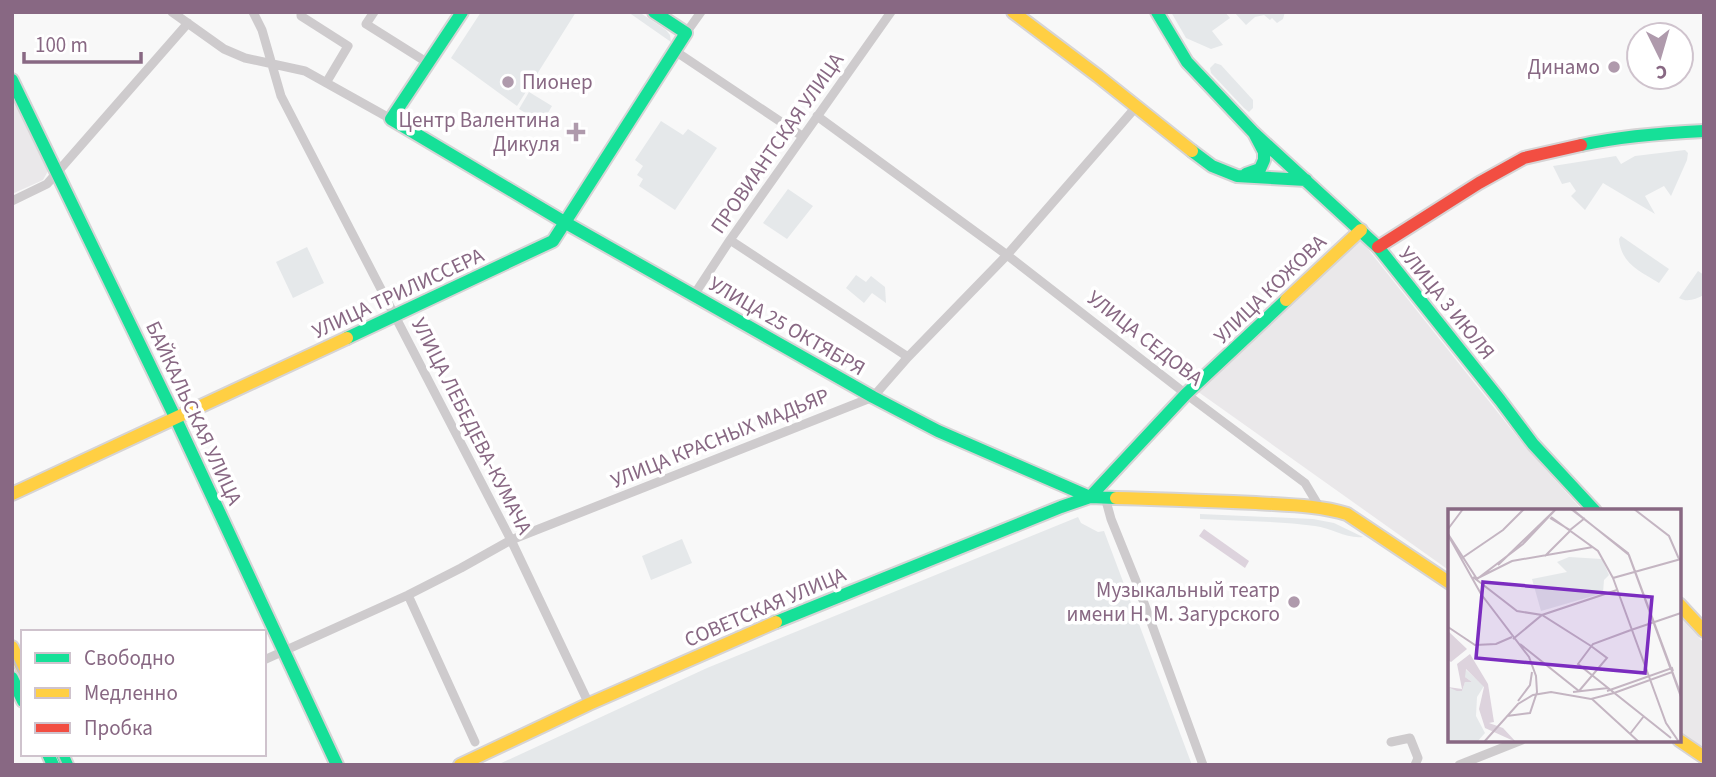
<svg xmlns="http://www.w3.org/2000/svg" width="1716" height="777" viewBox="0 0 1716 777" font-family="'Source Sans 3',sans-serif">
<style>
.built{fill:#eae8ea}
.green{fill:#e5e8ea}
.water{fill:#ddd3dd}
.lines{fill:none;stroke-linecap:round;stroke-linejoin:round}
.fast-casing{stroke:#d6d4d5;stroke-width:16}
.slow-casing{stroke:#d6d4d5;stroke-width:16}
.jam-casing{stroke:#d6d4d5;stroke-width:16}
.street{stroke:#cecbcd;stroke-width:9}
.fast{stroke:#16e098;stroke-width:12}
.slow{stroke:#ffcf43;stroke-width:12}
.jam{stroke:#f24e42;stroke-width:12}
.tram{stroke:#c4c2c4;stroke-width:2}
.poi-dot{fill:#af9aac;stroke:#fff;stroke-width:2.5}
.labels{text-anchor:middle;stroke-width:7;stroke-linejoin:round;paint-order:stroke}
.poi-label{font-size:21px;fill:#886883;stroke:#fff;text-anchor:end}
.street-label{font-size:21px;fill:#886883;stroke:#fff}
.inset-road{fill:none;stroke:#c4b5c2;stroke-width:2}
.view{fill:#7b2cbf;fill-opacity:0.15;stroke:#7b2cbf;stroke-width:3.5}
.inset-edge{fill:none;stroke:#886883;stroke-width:3.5}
</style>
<rect width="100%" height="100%" fill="#f8f8f8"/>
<path class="built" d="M12 97 48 171 43 180 12 194Z
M1360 239 1527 449 1583 511H1450V571L1197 391Z
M1679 616 1704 643V749L1679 732Z"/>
<path class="green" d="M481 12H576L517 106 451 58Z
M628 12H639L666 30 670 35 671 42Z
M1171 12H1225L1230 18 1212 31 1223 45 1211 49 1186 38Z
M1234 12H1285L1283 19 1277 23 1272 18 1270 20 1264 15 1255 17 1246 25Z
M1215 63 1221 65 1253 100V108L1249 112 1244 108 1211 73 1210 68Z
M529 92 552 106 542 123 519 109Z
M661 121 683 135 688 129 717 148 675 210 639 186 643 179 637 175 643 166 635 160Z
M1685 150 1688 153 1687 160 1671 196 1664 186 1645 196 1655 214 1603 183 1585 210 1571 196 1576 191 1570 182 1562 184 1553 166 1616 156 1621 164 1635 156Z
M788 189 813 206 787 239 763 223Z
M1621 236 1669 269 1659 283C1640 271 1621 264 1619 239Z
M307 247 324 283 293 298 276 262Z
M1698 271 1704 275V295C1695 299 1688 303 1679 298Z
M856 275 866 282 871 276 885 287 886 303 872 293 864 303 846 288Z
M1200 514 1313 519 1334 523 1363 537C1347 539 1331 528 1315 526 1278 521 1238 521 1200 519Z
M1078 517 1081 523 1098 532 1104 531 1192 765H497L707 668Z
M682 539 692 563 651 580 642 556Z"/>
<path class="water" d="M1204 529 1249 561 1245 568 1199 536Z"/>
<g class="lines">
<g class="fast-casing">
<path id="fast" d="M462 12 391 119 566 223 873 397 938 431 1090 497 1116 498
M1157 12 1187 62 1254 133 1264 152V160L1260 169 1246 174
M12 80 175 417 337 765
M1254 133 1378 247 1500 400 1533 444 1595 511
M1581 145C1622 136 1662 133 1704 131
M1192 151 1212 166 1237 176 1306 180
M347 338 553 241 686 33 654 12
M776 622 1061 507 1090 497 1186 394 1286 300
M12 678 23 701
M48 754 53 765
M62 754 67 765"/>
</g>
<g class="slow-casing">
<path id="slow" d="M1013 12 1098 76 1192 151
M1286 300 1361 230
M12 494 347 338
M1116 498C1162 499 1209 501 1256 503 1286 505 1318 505 1347 514L1450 583
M1679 604 1704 631
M12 647 23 669
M1679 740 1704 757
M460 765 589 704 776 622"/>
</g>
<g class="jam-casing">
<path id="jam" d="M1378 247 1479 183 1524 158 1581 145"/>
</g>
<path class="street" d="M172 12 224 49 245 58 305 71 391 119
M253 12 262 30 281 96 511 540 589 704
M301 12V16L348 46 326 83
M374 12 366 24 428 63
M686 33 701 12
M675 51 802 136
M817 116 1007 255 1186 394 1305 483 1320 508
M12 201 47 184 188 23
M730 240 908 357
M694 295 730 240 891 12
M1105 497 1111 519 1136 581 1203 765
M408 595 475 742
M264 660 408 595 461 568 511 540 873 397 908 357 1007 255 1136 107
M1391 742 1410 738 1418 758 1415 765
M1459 765 1522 740"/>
<use href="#fast" class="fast"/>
<use href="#slow" class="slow"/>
<use href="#jam" class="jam"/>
<path class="tram" d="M12 657 23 680
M57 754 62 765"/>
</g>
<g class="poi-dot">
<circle cx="1614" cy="67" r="7"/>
<circle cx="508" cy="82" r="7"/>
<path d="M572.5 121.5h7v7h7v7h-7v7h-7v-7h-7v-7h7z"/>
<circle cx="1294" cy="602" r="7"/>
</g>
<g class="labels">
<g class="poi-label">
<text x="1600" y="74">Динамо</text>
<text x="522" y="89" text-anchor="start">Пионер</text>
<text x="560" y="127">Центр Валентина<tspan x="560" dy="24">Дикуля</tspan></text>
<text x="1280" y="597">Музыкальный театр<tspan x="1280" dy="24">имени Н. М. Загурского</tspan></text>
</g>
<g class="street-label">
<text transform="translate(777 143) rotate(-55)" y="7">ПРОВИАНТСКАЯ УЛИЦА</text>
<text transform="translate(1270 289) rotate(-44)" y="7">УЛИЦА КОЖОВА</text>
<text transform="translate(398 293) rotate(-25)" y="7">УЛИЦА ТРИЛИССЕРА</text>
<text transform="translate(1447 303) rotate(51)" y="7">УЛИЦА 3 ИЮЛЯ</text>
<text transform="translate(787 326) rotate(30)" y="7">УЛИЦА 25 ОКТЯБРЯ</text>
<text transform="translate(1145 338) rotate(38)" y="7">УЛИЦА СЕДОВА</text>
<text transform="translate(194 413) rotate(65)" y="7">БАЙКАЛЬСКАЯ УЛИЦА</text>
<text transform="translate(472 426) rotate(63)" y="7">УЛИЦА ЛЕБЕДЕВА-КУМАЧА</text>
<text transform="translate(720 438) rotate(-22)" y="7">УЛИЦА КРАСНЫХ МАДЬЯР</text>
<text transform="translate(765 607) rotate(-23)" y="7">СОВЕТСКАЯ УЛИЦА</text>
</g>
</g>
<g transform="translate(1448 509)">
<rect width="233" height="233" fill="#f8f8f8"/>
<path d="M121 48 154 50 161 66 156 71 155 84 93 102 84 70 119 63 109 53ZM16 159 36 177 29 188 28 207 37 224 29 233H0V178L14 182 17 173H24L17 168Z" fill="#e5e8ea"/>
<path d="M0 122 19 140 3 153 0 151ZM22 145 40 175 46 213 41 214 55 219 68 233 37 219 31 200 36 178 18 160 17 168 24 173H17L14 182H9L0 178 14 180 9 155Z" fill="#ddd3dd"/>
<path class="inset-road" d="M123 0 180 44 223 161M124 0 181 46 233 186M186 0 221 27 231 50M103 8 150 42 165 69M102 9 122 21 137 9M0 20 15 0M0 25 29 70 75 35 108 0M0 26 33 85 81 148 88 167 89 183 82 204 59 207M97 47 122 22M14 49 55 21 76 0M50 56 108 0M25 68 69 102 94 106 143 137M28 70 64 52 145 38M0 118 27 136 48 135 64 128M183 121 233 104M183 121 145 135 130 155 223 229M65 130 94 106 169 81M72 135 131 182 159 149 143 137M159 182 224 159 225 162M125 183 160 179M166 184 224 163 233 188M144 190 191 233M70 192 82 176 84 163M182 225 196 207M36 233 70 195 85 186 103 183 143 190 166 184M231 233 218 214 165 69 233 50"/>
<path class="view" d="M35 73 204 88 197 164 28 149Z"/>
<rect width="233" height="233" class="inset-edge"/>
</g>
<rect width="1716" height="777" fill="none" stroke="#886883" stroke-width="28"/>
<rect x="21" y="630" width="245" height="126" fill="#ffffff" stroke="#cfc3cd" stroke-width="2"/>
<rect x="35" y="653" width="35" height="10" fill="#16e098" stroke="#cfc3cd" stroke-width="2"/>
<text x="84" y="665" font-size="21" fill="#886883">Свободно</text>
<rect x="35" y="688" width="35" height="10" fill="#ffcf43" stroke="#cfc3cd" stroke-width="2"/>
<text x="84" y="700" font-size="21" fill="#886883">Медленно</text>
<rect x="35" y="723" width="35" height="10" fill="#f24e42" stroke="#cfc3cd" stroke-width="2"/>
<text x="84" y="735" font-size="21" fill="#886883">Пробка</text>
<g transform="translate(1660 56) rotate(175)"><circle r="33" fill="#ffffff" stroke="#cfc3cd" stroke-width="2"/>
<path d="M0-5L12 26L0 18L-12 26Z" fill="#af9aac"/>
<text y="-10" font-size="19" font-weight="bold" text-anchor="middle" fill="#886883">С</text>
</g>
<path d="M24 52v10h117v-10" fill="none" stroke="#886883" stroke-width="3.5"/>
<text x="35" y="52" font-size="21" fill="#886883" stroke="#ffffff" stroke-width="5" paint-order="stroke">100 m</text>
</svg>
